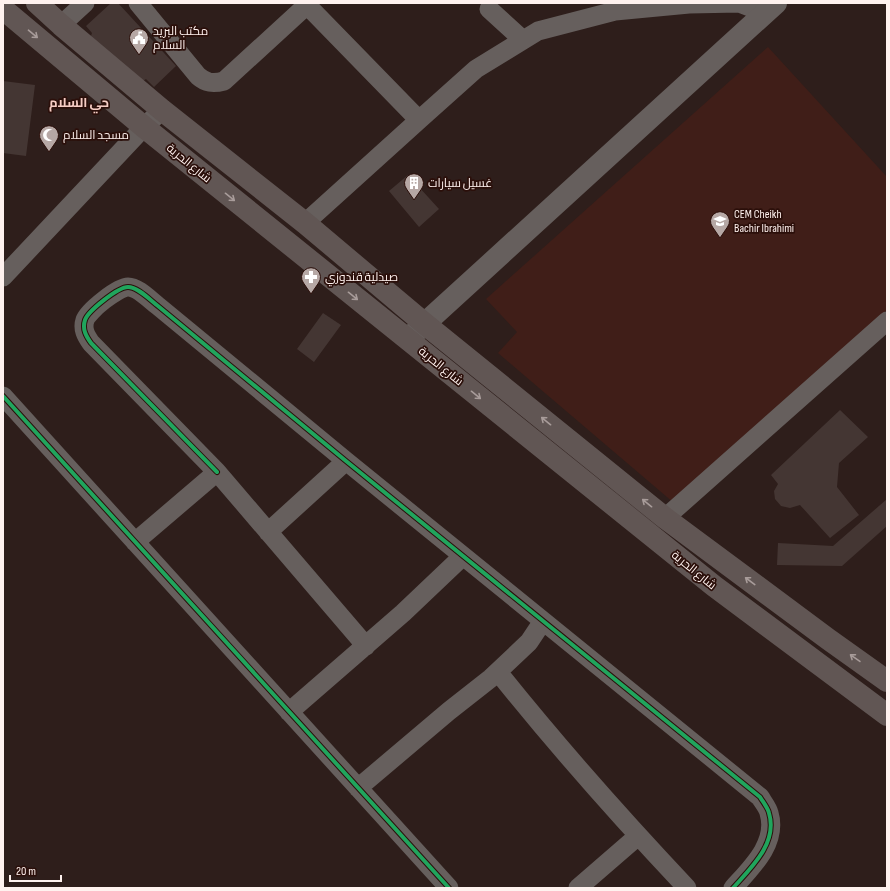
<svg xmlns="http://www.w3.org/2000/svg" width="890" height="891" viewBox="0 0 890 891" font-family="'Sofia Sans Condensed',Cairo,sans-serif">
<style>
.built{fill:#401e18}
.building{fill:#443633}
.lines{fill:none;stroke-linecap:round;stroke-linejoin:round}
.minor{stroke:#665f5d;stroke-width:19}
.tertiary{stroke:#665f5d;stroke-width:22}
.secondary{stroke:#615654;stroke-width:22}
.cycleway-casing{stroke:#2b0f0a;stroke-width:6}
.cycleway{stroke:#20a55d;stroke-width:4}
.oneway{stroke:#a89c9a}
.labels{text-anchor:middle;stroke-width:3.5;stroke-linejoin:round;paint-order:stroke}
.poi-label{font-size:12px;fill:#fff2ef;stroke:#2b0f0a;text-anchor:start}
.street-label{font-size:12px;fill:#fff2ef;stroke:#2b0f0a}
.neighbourhood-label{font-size:13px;font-weight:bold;fill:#f6cdc4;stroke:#2b0f0a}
</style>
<rect width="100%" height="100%" fill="#2e1e1b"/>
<path class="built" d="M768 47 887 177V310L674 503 498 353 517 332 486 299Z"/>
<path class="building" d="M111 3H118L176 66 154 87 146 79 140 83 101 45 97 44 91 36 92 33 86 26Z
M3 81 35 85 26 156 3 153Z
M408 175 439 209 419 227 389 191Z
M323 313 341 325 314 362 297 349Z
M840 410 868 437 839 463 837 487 859 515 830 538 800 505 790 508 781 506 775 499 774 491 778 484 771 475Z
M887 499V526L842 566 777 565 778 543 833 546Z"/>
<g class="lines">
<path class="minor" d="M138 3 198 76C206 83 213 84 224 81L307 5
M305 3 419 120 305 223
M489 9 523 40
M61 25 85 3
M419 120 476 69 538 31 615 11 689 4 739 3 765 13
M3 277 144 127 162 110
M3 396 449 888
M217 472 91 343C86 336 82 329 85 320 88 311 118 287 128 287 138 287 150 300 158 306L346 461 760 797C763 802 768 808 769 813 778 843 751 868 733 888
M665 518 887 321
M268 532 346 461
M135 542 217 472 366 646
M498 672C558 747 621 818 687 888
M289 712 403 613 463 556
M358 788 449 711 491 678 529 642 543 621
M578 888 638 836"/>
<path class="tertiary" d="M410 337 776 3"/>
<path class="secondary" d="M37 3 61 25 162 110 305 223 425 324 665 518 828 639 887 681
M3 9 144 127 714 586 887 715"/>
<g class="cycleway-casing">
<path id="cycleway" d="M3 396 449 888
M217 472 91 343C86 336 82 329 85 320 88 311 118 287 128 287 138 287 150 300 158 306L346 461 760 797C763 802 768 808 769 813 778 843 751 868 733 888"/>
</g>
<use href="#cycleway" class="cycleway"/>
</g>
<defs><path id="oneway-shaft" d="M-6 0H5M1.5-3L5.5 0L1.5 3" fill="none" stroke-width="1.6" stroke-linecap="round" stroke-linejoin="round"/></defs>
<g class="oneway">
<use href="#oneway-shaft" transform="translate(33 34) rotate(40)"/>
<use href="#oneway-shaft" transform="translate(230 197) rotate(39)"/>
<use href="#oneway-shaft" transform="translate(353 296) rotate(39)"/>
<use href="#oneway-shaft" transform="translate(476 395) rotate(39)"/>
<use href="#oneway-shaft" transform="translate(546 421) rotate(-141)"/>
<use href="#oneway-shaft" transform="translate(647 503) rotate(-141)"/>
<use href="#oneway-shaft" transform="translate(750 581) rotate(-143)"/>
<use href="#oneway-shaft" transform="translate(855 658) rotate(-145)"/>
</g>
<defs>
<g id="civic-pin" transform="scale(1)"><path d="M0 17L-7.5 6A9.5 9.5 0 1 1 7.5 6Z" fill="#b6a8a5" stroke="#2b0f0a"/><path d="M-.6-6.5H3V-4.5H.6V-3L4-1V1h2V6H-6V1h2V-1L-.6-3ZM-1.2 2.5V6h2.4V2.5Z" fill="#fff"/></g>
<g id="mosque-pin" transform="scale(1)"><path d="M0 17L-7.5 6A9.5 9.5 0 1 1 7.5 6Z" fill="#b6a8a5" stroke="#2b0f0a"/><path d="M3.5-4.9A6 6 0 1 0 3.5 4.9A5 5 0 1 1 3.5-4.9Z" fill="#fff"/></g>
<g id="building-pin" transform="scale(1)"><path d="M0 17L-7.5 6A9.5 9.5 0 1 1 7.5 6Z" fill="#b6a8a5" stroke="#2b0f0a"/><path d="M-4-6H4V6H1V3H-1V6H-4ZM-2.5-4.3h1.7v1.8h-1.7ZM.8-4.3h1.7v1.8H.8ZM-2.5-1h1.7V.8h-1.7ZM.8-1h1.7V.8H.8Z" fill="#fff"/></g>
<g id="school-pin" transform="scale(1)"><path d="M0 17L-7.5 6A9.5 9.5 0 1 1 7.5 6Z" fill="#b6a8a5" stroke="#2b0f0a"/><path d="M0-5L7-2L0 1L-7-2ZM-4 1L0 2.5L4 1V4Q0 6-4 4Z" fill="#fff"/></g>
<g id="pharmacy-pin" transform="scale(1)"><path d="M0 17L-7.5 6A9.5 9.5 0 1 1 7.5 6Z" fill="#b6a8a5" stroke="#2b0f0a"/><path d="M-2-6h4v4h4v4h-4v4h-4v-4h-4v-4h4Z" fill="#fff"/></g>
</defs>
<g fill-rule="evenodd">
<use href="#civic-pin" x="139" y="38"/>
<use href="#mosque-pin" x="49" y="135"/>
<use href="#building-pin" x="414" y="183"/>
<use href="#school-pin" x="720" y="221"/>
<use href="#pharmacy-pin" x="311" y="277"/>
</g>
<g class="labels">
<g class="poi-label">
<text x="153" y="35">مكتب البريد<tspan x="153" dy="14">السلام</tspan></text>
<text x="63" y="139">مسجد السلام</text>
<text x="428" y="187">غسيل سيارات</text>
<text x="734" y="218">CEM Cheikh<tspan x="734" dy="14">Bachir Ibrahimi</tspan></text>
<text x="325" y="281">صيدلية قندوزي</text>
</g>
<g class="street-label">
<text transform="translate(189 163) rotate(39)" y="4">شارع الحرية</text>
<text transform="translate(441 366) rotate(39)" y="4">شارع الحرية</text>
<text transform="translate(694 570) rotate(39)" y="4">شارع الحرية</text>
</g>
<g class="neighbourhood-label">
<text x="79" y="107">حي السلام</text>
</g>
</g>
<rect width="890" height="891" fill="none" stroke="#fff2ef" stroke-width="8"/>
<path d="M10 875v6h51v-6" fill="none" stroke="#fff2ef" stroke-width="2"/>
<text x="16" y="875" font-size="12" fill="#fff2ef" stroke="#2b0f0a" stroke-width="3" paint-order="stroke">20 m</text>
</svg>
